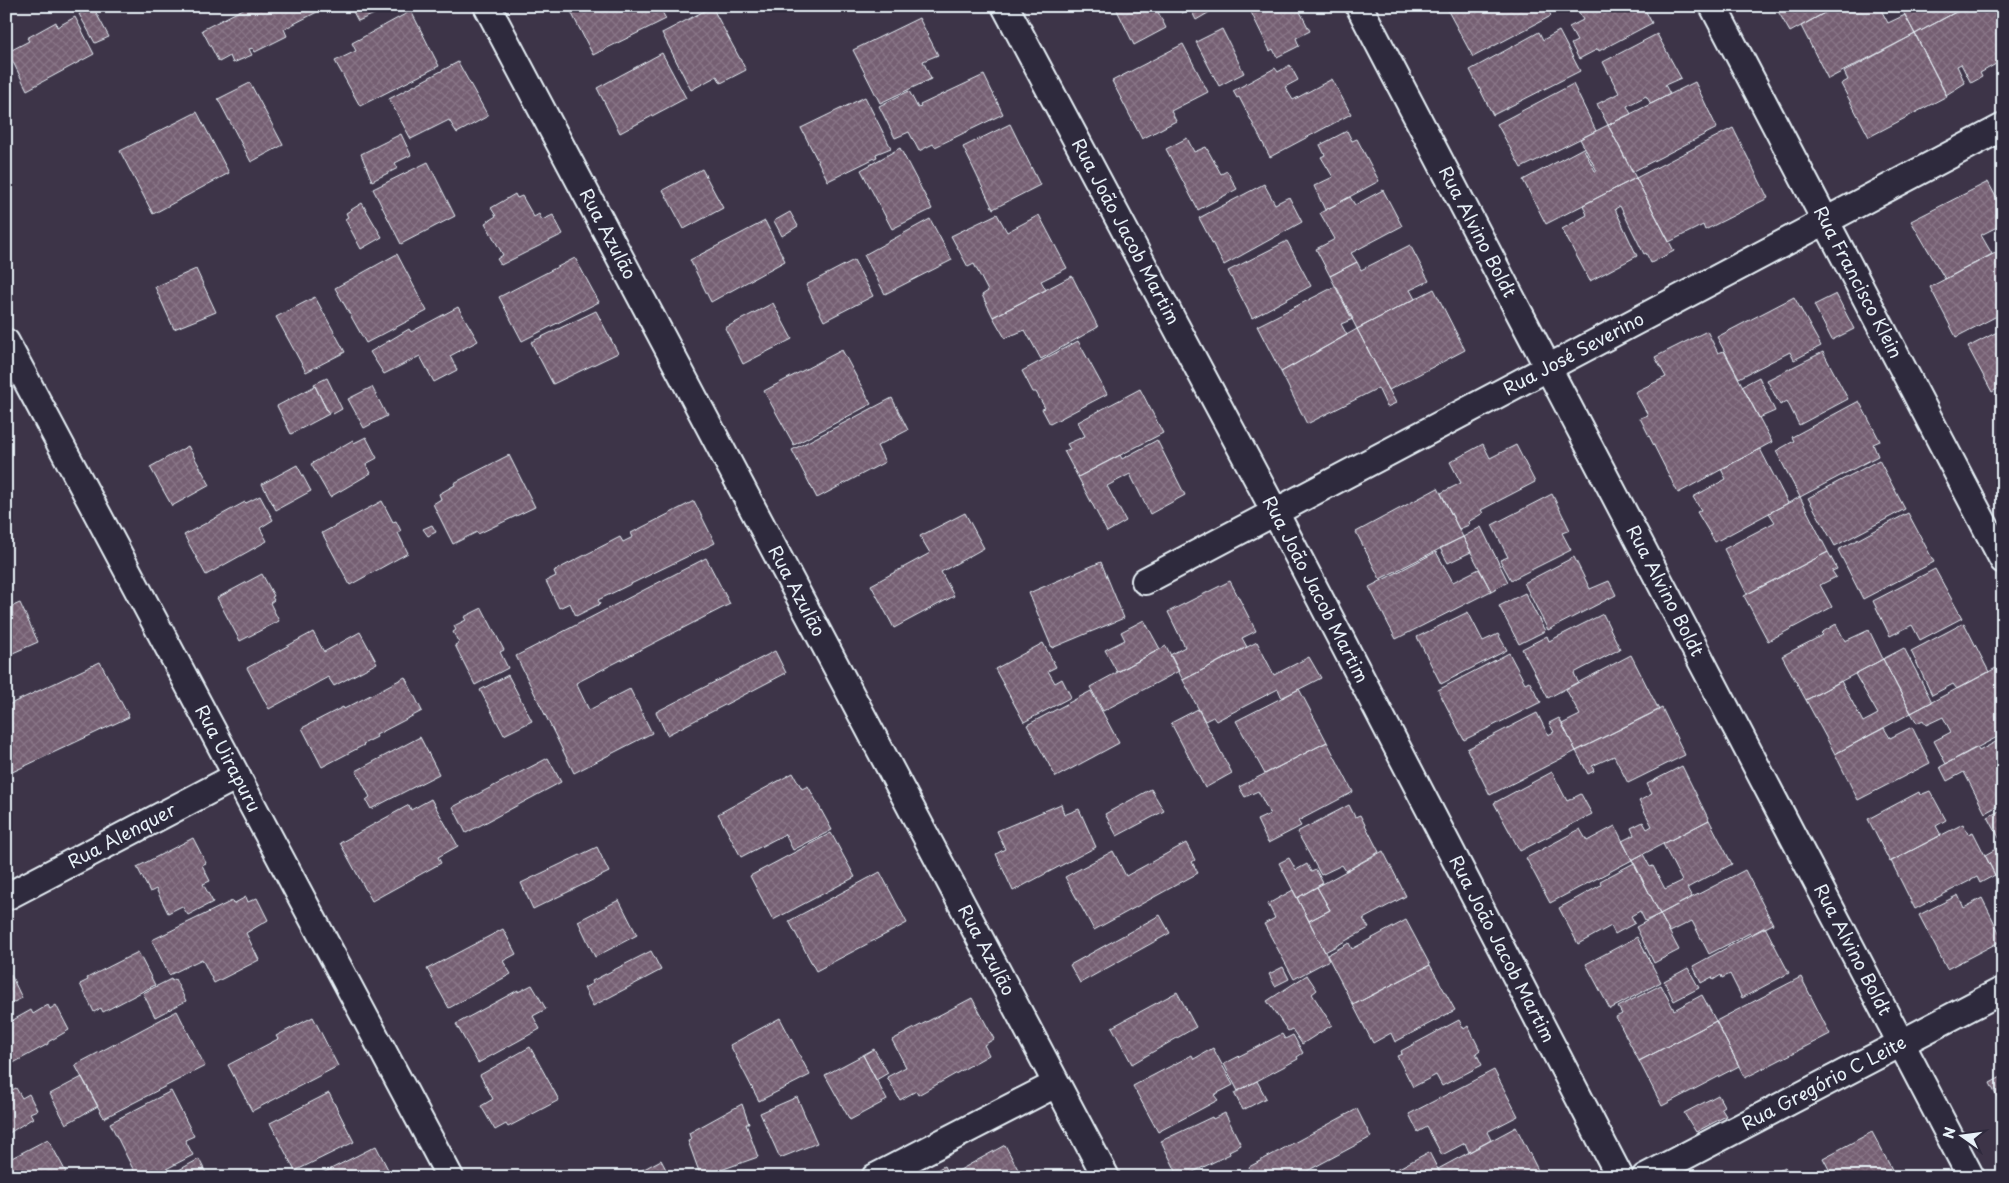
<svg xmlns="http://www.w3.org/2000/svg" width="2009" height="1183" viewBox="0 0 2009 1183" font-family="'Playpen Sans',sans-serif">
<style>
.building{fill:url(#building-cross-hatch);stroke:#e8f1f8}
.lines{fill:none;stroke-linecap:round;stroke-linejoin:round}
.minor-casing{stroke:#e8f1f8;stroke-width:30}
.minor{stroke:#2f2a3d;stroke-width:26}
.labels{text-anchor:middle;stroke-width:4.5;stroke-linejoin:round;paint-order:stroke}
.street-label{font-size:18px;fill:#e8f1f8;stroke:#2f2a3d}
</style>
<defs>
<pattern id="building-cross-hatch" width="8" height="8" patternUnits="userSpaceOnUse" patternTransform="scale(1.25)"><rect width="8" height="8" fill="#755e72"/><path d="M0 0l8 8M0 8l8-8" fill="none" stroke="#897687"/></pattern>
</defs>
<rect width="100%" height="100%" fill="#3d3448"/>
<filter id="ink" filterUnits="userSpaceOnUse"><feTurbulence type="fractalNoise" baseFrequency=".02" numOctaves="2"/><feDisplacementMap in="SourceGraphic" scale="10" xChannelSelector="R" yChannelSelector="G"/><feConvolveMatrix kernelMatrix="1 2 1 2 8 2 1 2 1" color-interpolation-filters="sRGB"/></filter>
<g filter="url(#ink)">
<path class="building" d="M249 6H314L317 12 284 29 287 36 255 52 253 48 249 49 252 55 233 63 230 56 219 62 202 30Z
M350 6H393L358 21Z
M568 6H659L666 19 593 55Z
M1115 6H1155L1166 28 1134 45Z
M1178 6H1189L1190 9 1182 13Z
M1189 6H1220L1196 20Z
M1253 6H1297L1310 31 1296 38 1299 46 1277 57 1273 49 1270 51 1249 8Z
M1458 6H1547L1551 16 1473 57 1448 11Z
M1576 6H1643L1652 23 1599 51 1598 49 1579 59 1571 44 1577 41 1569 27 1583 20Z
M1775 6H1837L1790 32Z
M1837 6H1879L1888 23 1905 15 1915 34 1828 79 1801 26Z
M1900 6H1967L1915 34Z
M1967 6H2003V60L1980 73 1982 77 1971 83 1961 64 1957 66 1965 83 1946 95 1915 34Z
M93 7 109 37 95 43 79 14Z
M712 7 746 70 721 83 717 76 691 90 662 33Z
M411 11 439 66 360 106 335 61 356 51 352 43Z
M75 17 94 54 27 90 8 52 29 41 27 38 56 22 57 27Z
M919 18 938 55 923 61 931 79 880 103 853 50Z
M1222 29 1244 73 1219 86 1196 42Z
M1559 31 1580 71 1493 115 1470 70 1539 32 1543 40Z
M1657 34 1681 78 1665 85 1670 94 1651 104 1646 96 1627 106 1631 114 1608 125 1597 104 1619 93 1603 62Z
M1915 34 1947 96 1869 137 1841 84 1848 80 1844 72Z
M1183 44 1208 92 1171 111 1176 121 1142 139 1112 81Z
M662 53 686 98 620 133 597 88Z
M458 62 488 116 457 133 449 120 411 139 389 99Z
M1290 65 1298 80 1285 87 1293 100 1332 79 1351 114 1270 157 1239 97 1237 98 1233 91 1275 68 1278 72Z
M984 75 1003 114 935 147 933 144 919 151 909 132 895 138 879 106 909 91 918 108 921 107 920 105Z
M1695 82 1717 128 1632 172 1608 125Z
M250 83 283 145 251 162 218 99Z
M1573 84 1596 131 1521 168 1497 124Z
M865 97 891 148 876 154 877 157 828 181 801 128Z
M197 112 229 173 153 214 120 151Z
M1010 124 1040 185 993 209 963 147Z
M1608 125 1636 178 1546 224 1523 180 1583 148 1595 171H1597L1580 139Z
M1733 128 1768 198 1705 230 1703 225 1669 242 1636 178Z
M1347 131 1352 141 1357 139 1379 181 1325 210 1314 186 1333 177 1321 157 1325 155 1320 145Z
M401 134 411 155 395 163 398 168 372 181 361 154Z
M1187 138 1194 152 1206 147 1221 174 1227 171 1237 189 1198 210 1166 149Z
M900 148 932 209 892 229 861 170Z
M428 162 455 216 401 244 373 189Z
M702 169 723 208 684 229 663 190Z
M1636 178 1674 251 1651 263 1646 253 1644 254 1620 206 1615 209 1637 256 1590 281 1562 229 1587 215 1583 205Z
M1988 182 1996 197 2000 194 2003 200V224L1981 235 1992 254 1945 279 1911 221Z
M1264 184 1275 204 1289 197 1302 222 1224 265 1199 218Z
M1383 190 1402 226 1351 253 1357 262 1330 276 1316 249 1335 239 1320 213 1350 197 1355 205Z
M515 194 517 198 522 196 534 217 539 214 542 220 553 215 563 234 501 265 497 259 503 255 485 223 496 216 491 208Z
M362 203 382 237 361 249 345 219 348 217 346 213Z
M790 212 798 226 782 236 774 221Z
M997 214 1007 232 1039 215 1067 268 1041 281 1046 290 993 317 982 295 988 291 974 264 968 267 951 236Z
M930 219 952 260 885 294 864 255Z
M765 221 785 261 711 302 690 260Z
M1287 241 1311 286 1252 318 1228 271Z
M1410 245 1429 281 1410 290 1415 299 1357 329 1330 276 1357 262 1361 270Z
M2003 249V313L1956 337 1930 287Z
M397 254 427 311 366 343 335 288Z
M575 258 599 302 522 341 499 297Z
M854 260 873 296 824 321 806 285Z
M196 269 216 312 174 329 155 287Z
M1072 276 1098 327 1041 359 1025 330 1005 338 993 317Z
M1336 286 1353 319 1341 324 1347 335 1281 372 1257 326Z
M1434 289 1465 350 1389 390 1357 329Z
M1836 294 1854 329 1832 340 1814 305Z
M315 297 345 352 306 372 276 317Z
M1794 297 1821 346 1794 360 1790 352 1739 378 1717 337Z
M773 303 792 339 743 364 725 328Z
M458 307 478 341 450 356 457 370 434 382 420 356 384 374 370 352 409 329 411 332Z
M596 311 618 353 553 384 531 342Z
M1357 329 1396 403 1387 407 1378 388 1307 424 1281 372Z
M2003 329V386L1992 392 1968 347Z
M1707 331 1718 353 1724 351 1772 442 1678 493 1640 418 1648 415 1635 392 1666 377 1655 357Z
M1078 341 1107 394 1050 424 1042 409 1045 408 1036 392H1033L1022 371Z
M842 350 871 404 794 445 764 391Z
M1823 352 1848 399 1799 425 1787 401 1780 405 1767 380Z
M1759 377 1775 411 1759 418 1742 386Z
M327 378 342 409 333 414 332 411 328 413 314 384Z
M315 386 329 414 291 434 277 406Z
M372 387 387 416 364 428 348 399Z
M1140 389 1163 433 1078 477 1064 451 1070 449 1067 444 1085 436 1078 422Z
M892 398 908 430 877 446 885 462 817 498 792 450Z
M1859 401 1880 441 1873 444 1878 456 1800 497 1776 451 1794 441 1792 437Z
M366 437 377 458 366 464 371 473 330 497 311 464 353 440 354 443Z
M1157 440 1185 495 1150 514 1130 474 1107 486 1126 521 1107 532 1078 477 1120 455 1122 459Z
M1483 444 1490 458 1516 445 1535 482 1481 510 1483 513 1468 522 1469 525 1459 529 1441 493 1461 483 1450 462Z
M188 446 210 485 172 506 150 467Z
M1760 449 1788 503 1715 542 1697 512 1701 510 1693 497 1726 479 1721 469Z
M509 455 535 507 478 534 477 532 453 544 433 504 441 499 439 494 455 485 454 483Z
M1879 460 1905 509 1835 546 1808 498Z
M297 465 311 491 276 510 262 484Z
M1438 488 1463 537 1380 579 1356 532Z
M1552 494 1570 530 1562 533 1571 550 1511 580 1500 560 1508 557 1492 525Z
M260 496 273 520 260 528 267 541 206 575 184 535 245 502 246 503Z
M1800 497 1828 552 1747 594 1724 549 1775 522 1769 513Z
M382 501 393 522 396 521 401 531 398 533 408 553 350 585 322 533Z
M694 501 715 543 598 600 600 604 576 616 570 603 559 608 546 581 556 576 554 571 620 537 623 542 633 537 631 533Z
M965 513 984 548 941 572 954 596 894 628 871 585 930 553 920 536Z
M1908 513 1934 562 1863 599 1838 550Z
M432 525 436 532 428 536 423 529Z
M1481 527 1508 582 1491 591 1463 537Z
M1463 537 1471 552 1448 563 1440 548Z
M1436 552 1453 582 1479 569 1491 591 1396 639 1369 587Z
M1828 552 1837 569 1832 571 1836 577 1820 585 1832 607 1768 641 1744 596Z
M1574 557 1590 589 1609 581 1616 595 1548 630 1524 583Z
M706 558 730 604 576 683 589 710 630 689 652 733 574 773 516 656Z
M1101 562 1124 618 1052 648 1029 593Z
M1935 569 1962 618 1920 640 1912 625 1890 636 1873 601Z
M262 574 274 596 272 597 274 600 270 603 279 621 240 641 217 598Z
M1230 581 1256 631 1242 638 1247 647 1183 680 1170 655 1185 647 1168 612Z
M1525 593 1545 631 1519 644 1499 606Z
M20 603 38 642 6 656V609Z
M482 608 504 650 500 652 508 668 475 685 455 645 459 643 453 632 456 630 454 626 466 620 464 617Z
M1468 612 1483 641 1498 634 1507 650 1441 684 1417 637Z
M1603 614 1620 649 1574 673 1578 682 1548 698 1522 649 1547 636 1549 641Z
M1144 620 1160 649 1117 672 1105 650 1125 640 1121 632Z
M1964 623 1989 672 1957 689 1953 684 1932 695 1911 651Z
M1836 624 1845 641 1869 630 1883 659 1806 700 1782 656 1823 635 1821 633Z
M313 632 324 652 360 632 377 663 334 686 328 677 269 709 247 668Z
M1257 642 1274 675 1309 657 1321 678 1282 698 1278 689 1216 721 1213 717 1205 721 1183 680Z
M1043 643 1056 667 1048 671 1055 683 1062 679 1071 697 1024 722 995 669Z
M1166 646 1179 671 1103 711 1090 687Z
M1904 648 1932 702 1911 713 1883 659Z
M775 651 786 673 667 735 656 712Z
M1509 653 1525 683 1529 681 1541 702 1464 740 1438 690Z
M1631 655 1659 710 1576 751 1562 724 1580 715 1566 689Z
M1883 659 1911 713 1835 754 1806 700 1841 681 1863 722 1878 714 1855 674Z
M100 662 129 717 6 775V706Z
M1996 668 2003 680V734L1946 764 1934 741 1951 732 1943 717 1926 725 1923 720 1917 723 1911 713Z
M508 675 532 721 504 735 480 690Z
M405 677 422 711 376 735 377 737 363 744 364 745 322 767 302 728 343 707 344 709Z
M1299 689 1327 742 1265 774 1236 721Z
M1091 691 1119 743 1056 777 1027 725Z
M1662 708 1685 755 1628 783 1614 756 1592 766 1594 771 1588 774 1576 751Z
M1198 709 1232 773 1205 788 1171 723Z
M1537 713 1548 735 1554 732 1549 723 1559 718 1576 751 1490 795 1467 749Z
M1912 727 1930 763 1858 800 1835 754 1884 728 1890 738Z
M420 737 439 774 371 809 366 800 370 797 356 771Z
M2003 738V803L1985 813 1964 772 1947 781 1940 767 1977 747 1979 751Z
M1327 742 1353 792 1298 821 1301 826 1268 843 1257 820 1270 814 1258 791 1245 797 1239 787Z
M548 758 561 782 466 833 453 807Z
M1682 766 1709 820 1632 860 1622 841 1634 835 1631 828 1643 822 1647 829 1652 826 1639 801 1652 794 1647 784Z
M1552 772 1567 801 1581 794 1592 814 1520 851 1494 803Z
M793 773 802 789 808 786 832 830 793 850 785 834 741 857 718 814Z
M1151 789 1164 811 1117 836 1105 814Z
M1930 791 1946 820 1936 826 1941 835 1890 862 1868 819 1919 792 1920 795Z
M431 799 458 846 438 857 441 863 372 901 340 843 409 805 411 810Z
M1061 804 1064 815 1079 809 1096 847 1013 891 996 854 1005 849 997 831Z
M1349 805 1355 817 1360 815 1379 852 1346 871 1342 865 1321 875 1297 832Z
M2003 809V845L1988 817Z
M1709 820 1732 864 1687 888 1692 897 1660 914 1632 860 1643 854 1650 867 1653 866 1665 889 1682 881 1663 844Z
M1963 824 1968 834 1973 832 1995 875 1980 883 1977 877 1915 909 1891 861Z
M1615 826 1632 860 1550 903 1526 858 1580 829 1587 841Z
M831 833 855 877 773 920 750 876Z
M193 838 206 863 202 865 210 881 203 884 213 902 188 915 182 906 168 913 156 889 150 892 137 867Z
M1186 843 1195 860 1192 862 1198 873 1094 930 1065 877 1113 851 1126 876Z
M2003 845V871L1995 875 1985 855Z
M597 847 609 872 533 909 521 883Z
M1383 851 1406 896 1363 919 1369 928 1325 952 1309 921 1330 910 1317 887Z
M1289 858 1296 870 1307 864 1311 872 1316 870 1323 883 1297 898 1279 863Z
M1634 863 1660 914 1645 921 1640 911 1631 916 1635 923 1615 934 1611 926 1578 944 1559 908 1601 885 1600 881Z
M1745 870 1773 924 1751 935 1750 933 1709 954 1692 921 1670 932 1660 914Z
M2003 871V890L1995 875Z
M880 872 907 923 816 971 789 921Z
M1317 887 1330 910 1309 921 1297 898Z
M1293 890 1329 960 1294 979 1264 924 1275 918 1268 904Z
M1958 895 1964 908 1982 898 2003 940 1947 969 1919 915Z
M246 897 248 902 257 898 268 920 246 933 259 960 214 983 202 959 169 975 152 940 232 901 233 904Z
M619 900 637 935 595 957 578 921Z
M1660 914 1679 950 1654 963 1636 927Z
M1160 915 1170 933 1080 983 1070 965Z
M1406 920 1430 965 1353 1005 1327 955 1349 943 1352 949Z
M1765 927 1789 973 1742 998 1730 974 1722 978 1721 975 1713 980 1712 977 1701 983 1693 966Z
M503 929 516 954 503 961 511 974 449 1008 427 969Z
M1637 937 1661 982 1610 1009 1586 964Z
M651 951 661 970 593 1006 584 988 593 983 592 981Z
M138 952 155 985 103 1012 101 1008 94 1012 80 984 88 980 87 978Z
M1430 965 1455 1010 1395 1042 1391 1033 1373 1043 1353 1005Z
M1283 967 1289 979 1275 986 1269 974Z
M1688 968 1699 988 1674 1001 1664 981Z
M11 975 22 998 6 1006V977Z
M1307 975 1317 990 1312 994 1332 1025 1302 1044 1292 1029 1288 1031 1267 1001Z
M1801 977 1830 1034 1745 1078 1716 1021Z
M171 979 172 981 175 979 186 1001 155 1017 143 993Z
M532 985 546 1009 533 1016 540 1029 478 1063 456 1024 518 990V992Z
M1661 985 1674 1010 1702 995 1716 1021 1639 1061 1616 1017 1622 1014 1618 1007Z
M1177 992 1196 1027 1132 1064 1112 1027Z
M972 998 994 1039 984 1045 989 1055 918 1095 916 1091 900 1100 887 1077 906 1067 892 1040Z
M48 1005 50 1009 56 1005 69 1030 48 1042V1044L6 1067V1024L31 1010 33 1014Z
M177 1011 205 1066 104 1118 75 1065Z
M313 1017 338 1066 252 1111 228 1065 278 1039 276 1036Z
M780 1018 810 1075 759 1101 730 1045Z
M1459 1020 1464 1029 1468 1026 1480 1050 1476 1053 1482 1065 1442 1086 1436 1075 1413 1087 1397 1056 1402 1054 1401 1051Z
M1716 1021 1739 1066 1662 1106 1639 1061Z
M1282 1034 1285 1039 1293 1035 1303 1053 1297 1057 1298 1059 1238 1091 1224 1064Z
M530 1047 559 1100 508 1127 506 1124 495 1130 481 1106 493 1099 480 1075Z
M1213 1048 1233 1085 1214 1095 1218 1100 1158 1132 1133 1086 1192 1055 1194 1059Z
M874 1049 888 1073 876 1080 863 1055Z
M863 1055 887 1100 850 1120 825 1075Z
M1494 1070 1518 1116 1487 1132 1491 1140 1469 1152 1465 1143 1442 1155 1427 1127 1418 1132 1409 1114Z
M2003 1076V1109L1990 1083Z
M82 1077 98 1106 66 1124 50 1094Z
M1257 1081 1266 1098 1243 1110 1234 1093Z
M16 1088 22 1098 29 1094 37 1110 30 1113 33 1118 6 1135V1093Z
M171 1091 194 1136 185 1140 193 1155 151 1177H137L110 1123Z
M329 1093 354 1142 295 1171 270 1123Z
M1718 1095 1724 1106 1721 1108 1726 1116 1696 1132 1684 1113Z
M797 1097 817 1143 780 1158 760 1113Z
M742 1104 749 1124H746L758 1157 701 1177 688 1141 691 1140 689 1133Z
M1357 1109 1371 1137 1296 1177H1238L1250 1170 1249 1167Z
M1225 1113 1241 1145 1229 1151 1230 1154 1183 1177H1179L1161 1141 1212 1117 1213 1119Z
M1516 1127 1540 1174 1535 1177H1442L1438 1169Z
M1872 1132 1896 1177H1833L1823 1158Z
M48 1139 66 1172 64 1173 66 1177H6V1161Z
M1005 1145 1022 1177H931L929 1174 944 1166 949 1176Z
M376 1146 392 1177H315Z
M1429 1152 1442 1177H1382Z
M199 1159 208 1177H166Z
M661 1160 670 1177H629Z
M1785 1167 1790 1177H1767Z"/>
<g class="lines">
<g class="minor-casing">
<g id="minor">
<path id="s1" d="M487 6 1106 1177"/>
<path id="s2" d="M1005 6 1275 512 1620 1177"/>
<path id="s3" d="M1359 6 1971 1177"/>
<path id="s4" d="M1713 6 2003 560"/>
<path id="s5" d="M6 342 450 1177"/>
<path id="s6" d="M1145 581 2003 127"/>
<path id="s7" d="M6 897 237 776"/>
<path d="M875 1177 1056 1084"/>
<path id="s8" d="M1645 1177 2003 990"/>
</g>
</g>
<use href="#minor" class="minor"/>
</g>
</g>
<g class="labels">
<g class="street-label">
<text dy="6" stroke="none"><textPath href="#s2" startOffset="256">Rua João Jacob Martim</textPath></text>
<text dy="6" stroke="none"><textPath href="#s1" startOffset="258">Rua Azulão</textPath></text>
<text dy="6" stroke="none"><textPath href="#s3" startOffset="255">Rua Alvino Boldt</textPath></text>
<text dy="6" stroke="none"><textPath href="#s4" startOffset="312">Rua Francisco Klein</textPath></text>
<text dy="6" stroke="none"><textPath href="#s6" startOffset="485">Rua José Severino</textPath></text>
<text dy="6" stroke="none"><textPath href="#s2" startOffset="661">Rua João Jacob Martim</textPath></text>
<text dy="6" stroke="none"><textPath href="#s1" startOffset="662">Rua Azulão</textPath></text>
<text dy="6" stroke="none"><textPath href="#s3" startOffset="660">Rua Alvino Boldt</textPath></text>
<text dy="6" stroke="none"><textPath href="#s5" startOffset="472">Rua Uirapuru</textPath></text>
<text dy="6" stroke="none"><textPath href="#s7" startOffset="131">Rua Alenquer</textPath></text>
<text dy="6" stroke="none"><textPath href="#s2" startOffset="1066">Rua João Jacob Martim</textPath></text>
<text dy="6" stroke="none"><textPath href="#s1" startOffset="1068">Rua Azulão</textPath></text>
<text dy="6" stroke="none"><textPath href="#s3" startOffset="1065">Rua Alvino Boldt</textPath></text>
<text dy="6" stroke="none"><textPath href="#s8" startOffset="202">Rua Gregório C Leite</textPath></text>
</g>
</g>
<rect width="2009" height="1183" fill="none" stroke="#2f2a3d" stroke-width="25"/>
<rect x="12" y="12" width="1984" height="1158" fill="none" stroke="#e8f1f8" stroke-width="2" filter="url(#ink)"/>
<g transform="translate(1962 1136) rotate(284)" stroke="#2f2a3d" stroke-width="4" paint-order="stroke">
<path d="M0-4L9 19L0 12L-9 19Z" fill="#e8f1f8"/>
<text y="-8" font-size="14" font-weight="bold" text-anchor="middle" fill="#e8f1f8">N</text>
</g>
</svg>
